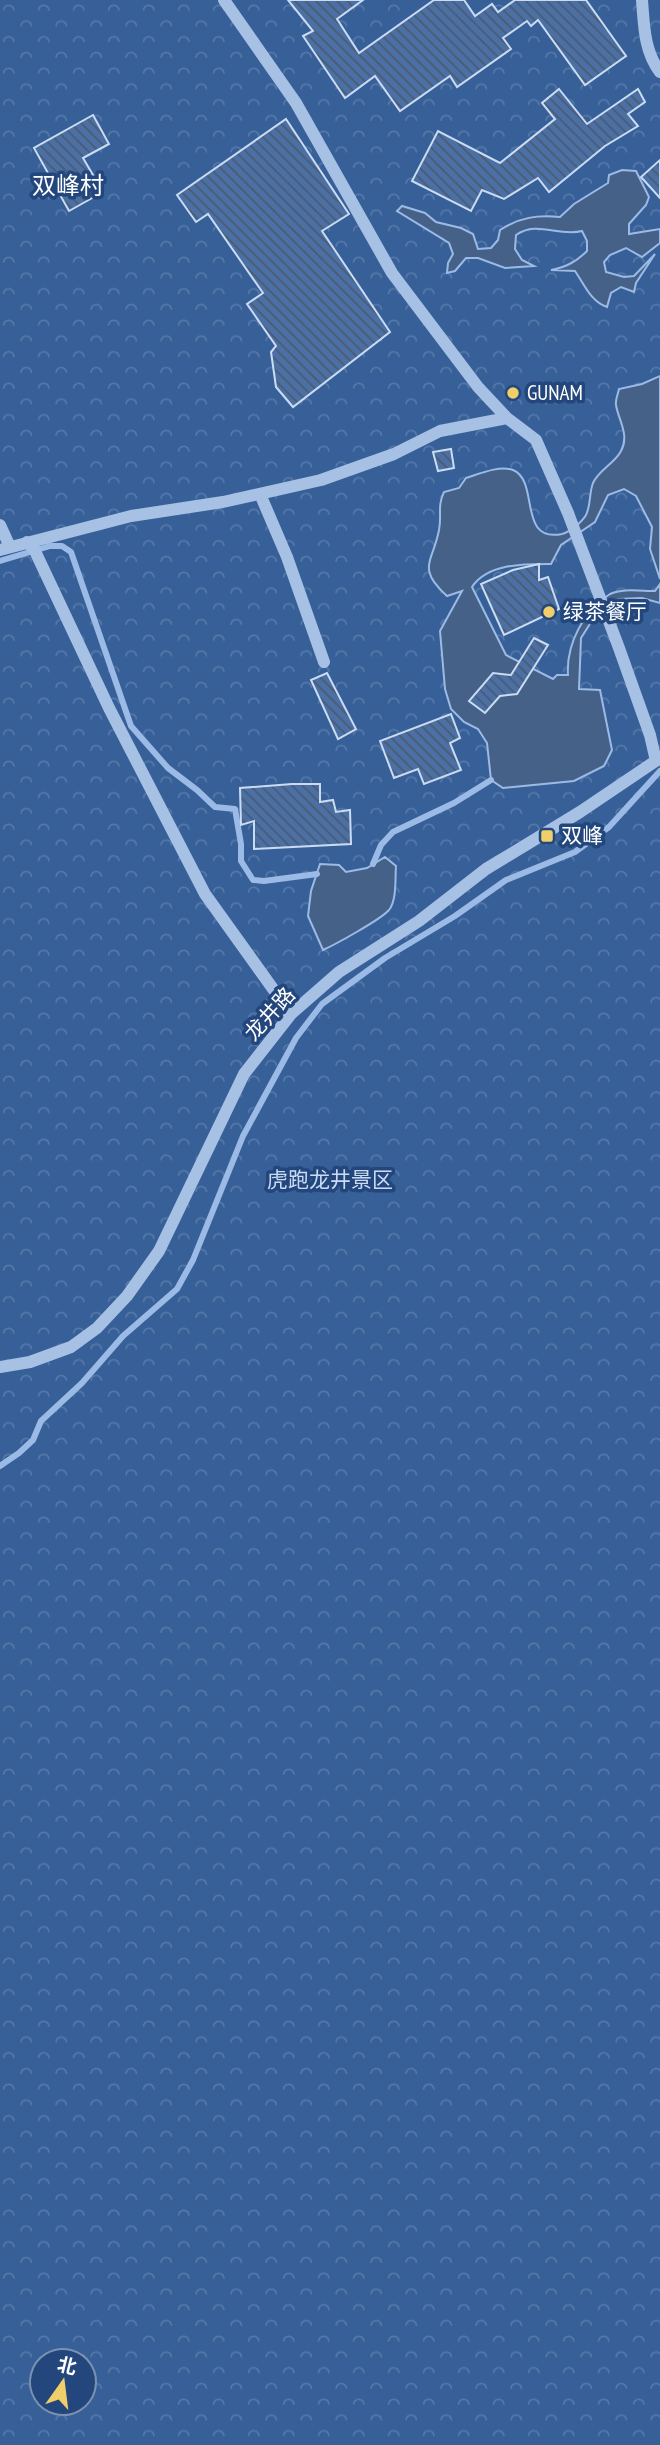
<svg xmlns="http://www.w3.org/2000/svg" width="660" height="2445" viewBox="0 0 660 2445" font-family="'PT Sans Narrow','Noto Sans SC',sans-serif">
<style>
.park{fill:url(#park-crowns);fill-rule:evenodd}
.water{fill:#466188;stroke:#9bbbe6;stroke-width:2}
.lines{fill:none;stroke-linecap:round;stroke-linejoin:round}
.stream{stroke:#9bbbe6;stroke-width:6}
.building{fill:url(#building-back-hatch);stroke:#cadcf4;stroke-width:2}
.minor{stroke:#a7c1e5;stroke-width:12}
.poi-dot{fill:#f0ce6a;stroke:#23477c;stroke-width:2.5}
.labels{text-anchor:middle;stroke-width:7;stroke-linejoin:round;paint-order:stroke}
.poi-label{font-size:21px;fill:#fff;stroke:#23477c;text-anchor:start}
.street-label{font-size:21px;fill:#fff;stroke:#23477c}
.park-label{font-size:21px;fill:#cadcf4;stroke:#23477c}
.quarter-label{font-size:24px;fill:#fff;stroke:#23477c}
</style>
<defs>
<pattern id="park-crowns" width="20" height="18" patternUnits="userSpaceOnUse" patternTransform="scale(1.75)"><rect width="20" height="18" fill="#376099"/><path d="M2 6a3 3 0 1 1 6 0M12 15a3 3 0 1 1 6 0" fill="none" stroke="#5578a8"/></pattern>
<pattern id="building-back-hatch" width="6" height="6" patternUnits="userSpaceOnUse" patternTransform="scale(1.75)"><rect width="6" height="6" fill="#4b70a5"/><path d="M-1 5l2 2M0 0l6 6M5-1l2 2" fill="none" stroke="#4c5a70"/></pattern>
</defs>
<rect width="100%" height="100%" fill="#23477c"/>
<path class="park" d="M0 0H660V2445H0ZM42 2361H84V2403H42Z"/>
<path class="water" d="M622 170 636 171 649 197 646 205 629 224V234L660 229V243L642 257 626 248 610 255 604 262 606 272 624 277 634 276 655 254 636 283 634 292 621 287 611 293 607 307C591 302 584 284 575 271L551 270C566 267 576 262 587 251V241L582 231C558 237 537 220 516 235L515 249 522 260 534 266 505 268 478 258H466L455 271 447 273 448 263 453 254 449 243 397 211 402 206 425 213 436 222 461 228 473 234 478 249 491 248 498 240 500 230C520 217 537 215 560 217L574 204 608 183 609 175Z
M660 376V579L650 549 652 527 636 496 624 489 608 495 595 522 561 545 551 564C525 564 488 563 472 587L506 655 553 679 557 675H568C566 644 584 610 610 594 622 588 641 591 655 591L660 584V603L642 598 618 599 595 616 581 638 579 689 600 690 612 750 604 766 574 781 503 788 491 780 487 743 478 729 464 722 451 709 445 689 440 631 462 591 447 596C416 568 433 562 439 530 442 515 437 506 444 492L459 488 466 478C479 474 499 465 513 470 540 481 517 543 562 534 570 532 582 522 586 515 591 505 589 493 593 483 599 470 615 463 621 451 630 435 618 419 616 405 615 400 618 394 619 389L642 384Z
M385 857 396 866C395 878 397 900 389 910 380 920 336 944 323 950L308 916 311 891 320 864 339 865 346 872 367 868Z"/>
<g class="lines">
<path class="stream" d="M0 561 50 546H62L71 552 131 726 168 768 197 790 215 807 235 809 241 844V861L253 880 264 881 317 874
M373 864 381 845 393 832 454 803 491 780
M0 1466 19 1453 33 1440 41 1421 82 1383 123 1336 177 1289 193 1260 243 1136 296 1038 322 1004 385 958 455 916 506 880 575 852 609 827 660 771"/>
</g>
<path class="building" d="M288 0H363L337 19 359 53 434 0H464L475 16 492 4 498 12 515 0H586L626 56 585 85 538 20 531 26 527 21 503 38 511 49 457 87 450 76 400 111 375 76 345 98 303 36 313 31Z
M559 89 587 124 638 89 645 102 628 114 638 126 605 146 549 192 538 178 504 199 482 190 471 211 412 181 438 131 500 163 555 119 542 103Z
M93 115 109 144 83 158 103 192 69 211 34 148Z
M286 119 349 214 322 231 390 332 293 407 276 387 271 352 276 346 247 304 263 293 208 214 196 222 177 195Z
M660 160V198L641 177Z
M451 449 454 468 438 471 433 452Z
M539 564V580L548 577 559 609 504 635 481 584 513 570Z
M534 638 548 645 517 694 500 696 485 713 469 701 493 673 511 675Z
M327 673 356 729 338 739 311 680Z
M451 714 460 738 450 743 461 770 424 784 418 769 394 778 380 741Z
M292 784H320V802L333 800 336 812 350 810 351 844 254 849V821L241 825 240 788Z"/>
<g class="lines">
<path class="minor" d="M224 0 296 103 392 273 478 387 507 418 536 440 568 513 619 648 650 735 656 761
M642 0C644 25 644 51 660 72
M260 494 287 557 324 662
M0 525 10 547
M27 542 34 549 109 708 205 894 291 1014
M0 550 131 516 223 502 321 480 394 454 440 431 507 418
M0 1367 30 1362 71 1347 97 1328 127 1296 159 1251 244 1074 291 1014 339 972 419 921 486 869 580 812 660 758"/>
</g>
<g class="poi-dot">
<circle cx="513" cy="393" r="7"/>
<circle cx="549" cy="612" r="7"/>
<rect x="540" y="829" width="14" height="14" rx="3.5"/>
</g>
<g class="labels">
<g class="poi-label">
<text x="527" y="400">GUNAM</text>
<text x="563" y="619">绿茶餐厅</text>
<text x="561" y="843">双峰</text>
</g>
<g class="street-label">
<text transform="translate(270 1014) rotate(-48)" y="7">龙井路</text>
</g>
<g class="park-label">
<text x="330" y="1187">虎跑龙井景区</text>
</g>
<g class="quarter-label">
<text x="68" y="194">双峰村</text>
</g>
</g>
<g transform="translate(63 2382) rotate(14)"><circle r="33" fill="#23477c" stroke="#7b91b0" stroke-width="2"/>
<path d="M0-5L12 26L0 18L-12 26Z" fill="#f0ce6a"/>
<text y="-10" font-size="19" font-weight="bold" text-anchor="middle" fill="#ffffff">北</text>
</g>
</svg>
